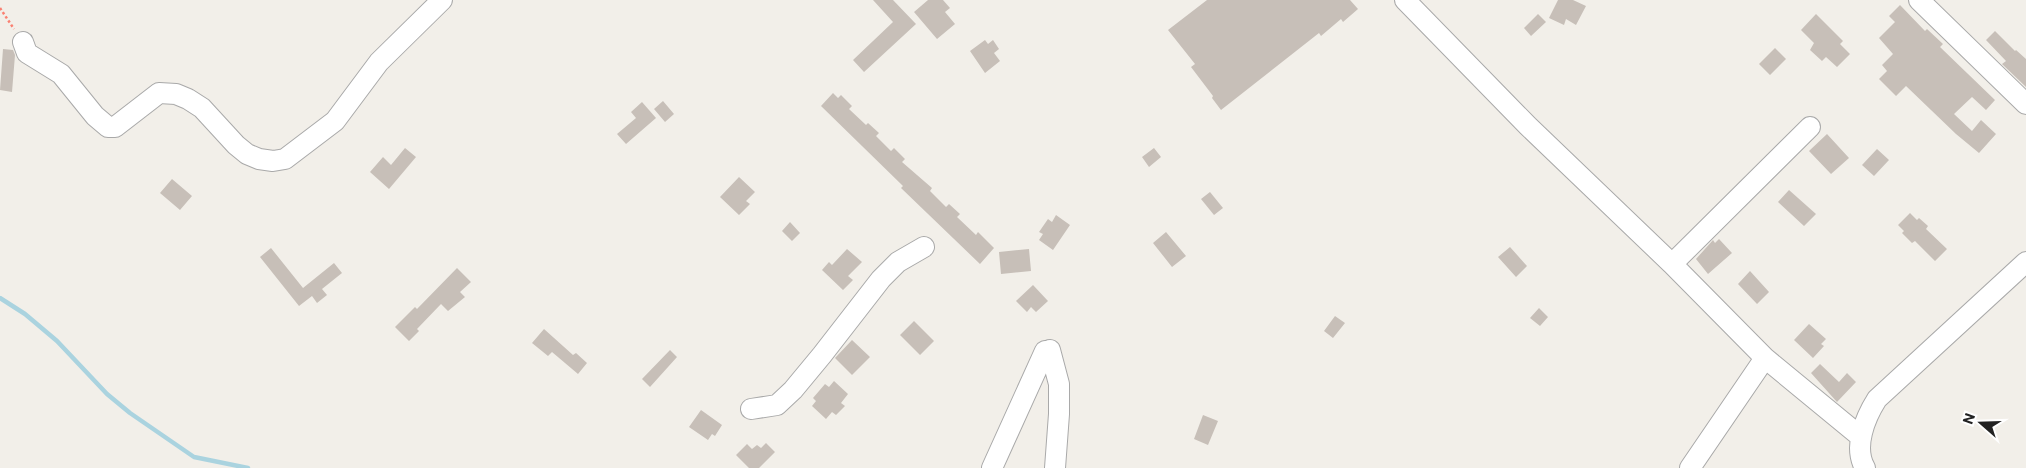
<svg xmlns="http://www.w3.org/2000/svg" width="2026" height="468" viewBox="0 0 2026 468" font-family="Commissioner,sans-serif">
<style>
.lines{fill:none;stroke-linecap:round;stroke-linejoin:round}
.stream{stroke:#aad3df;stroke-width:4.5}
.building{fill:#c7bfb8}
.minor-casing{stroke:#a9a9a9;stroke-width:22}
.path{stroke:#fa8072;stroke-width:2.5;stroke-dasharray:2.5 2.5;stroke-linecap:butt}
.minor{stroke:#fff;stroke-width:20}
</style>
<rect width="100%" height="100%" fill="#f2efe9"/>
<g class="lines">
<path class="stream" d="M0 298 25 314 57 341 107 394 130 413 194 457 248 468"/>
</g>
<path class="building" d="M873 0H893L916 24 864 72 853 60 893 22Z
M928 0H943L950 8 945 12 955 24 937 39 914 12Z
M1207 0H1350L1358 9 1343 22 1341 19 1321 36 1319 33 1221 110 1212 98 1213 96 1191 67 1195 64 1168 30Z
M1558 0H1573L1586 6 1576 25 1566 19 1564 25 1549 18Z
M1900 5 1925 31 1927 29 1943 44 1940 47 1995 100 1986 110 1972 97 1954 114 1972 131 1981 120 1996 134 1979 153 1956 134 1906 86 1896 96 1879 79 1887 71 1882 65 1893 54 1879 38 1895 22 1889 16Z
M1538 14 1546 22 1531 36 1524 28Z
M1816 14 1843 41 1840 44 1850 54 1837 67 1826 57 1822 61 1810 50 1814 43 1801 30Z
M1995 31 2015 51 2016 50 2026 59V87L2002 64 2006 61 1986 40Z
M985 40 988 44 993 40 999 49 994 53 1000 61 985 73 970 51Z
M1775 48 1786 59 1770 75 1759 64Z
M3 49 13 50 15 55 12 92 0 90Z
M833 93 838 98 841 95 852 106 849 109 866 125 868 123 879 133 876 136 891 151 894 148 905 159 902 162 932 188 930 191 946 207 949 204 960 214 957 217 976 235 978 232 994 248 980 264 901 188 903 186 821 106Z
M663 101 674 114 665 122 654 109Z
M642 102 656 118 626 144 617 134 636 118 631 112Z
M1827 134 1849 158 1831 174 1809 151Z
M405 148 416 157 389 189 370 172 383 157 391 165Z
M1154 148 1161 157 1149 167 1142 157Z
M1877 149 1889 160 1874 176 1862 165Z
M739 177 755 192 746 201 750 204 739 215 720 197Z
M172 179 192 196 180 210 160 193Z
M1789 190 1816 214 1804 226 1778 202Z
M1210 192 1223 208 1214 215 1201 199Z
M1910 213 1917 220 1919 218 1928 226 1926 229 1947 249 1935 261 1915 241 1912 243 1902 233 1904 231 1898 225Z
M1056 215 1070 225 1053 250 1039 240 1043 234 1039 232 1048 219 1052 222Z
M790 222 800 233 792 241 782 231Z
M1166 232 1186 256 1172 267 1153 243Z
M1719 239 1732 253 1708 274 1696 259 1713 240 1715 243Z
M1510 247 1527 266 1516 277 1498 257Z
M271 248 303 288 334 263 342 273 322 289 327 295 317 303 312 296 299 306 260 257Z
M847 249 862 262 848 276 853 280 843 290 822 270 829 262 832 265Z
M1029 249 1031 271 1001 274 999 252Z
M457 268 471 282 460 292 465 297 448 311 441 304 417 329 419 331 409 341 395 327 415 307 417 309Z
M1750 271 1769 292 1757 304 1738 284Z
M1033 285 1048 301 1036 312 1031 307 1027 312 1016 301Z
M1539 308 1548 317 1540 326 1530 318Z
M1335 316 1345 323 1333 338 1324 331Z
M914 321 934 341 920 355 900 335Z
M1809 324 1826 339 1821 344 1824 346 1813 358 1794 340Z
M544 329 573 355 576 353 587 363 578 374 552 352 548 356 532 343Z
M852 340 870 357 852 375 835 358Z
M670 350 677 357 650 387 642 379Z
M1820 364 1839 382 1847 373 1856 382 1837 402 1811 373Z
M834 381 848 394 841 403 845 406 836 415 832 412 826 419 812 406 816 401 813 398 825 384 829 387Z
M701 410 722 425 715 436 712 434 708 440 689 427Z
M1203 415 1218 421 1208 445 1194 439Z
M766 443 775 452 759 468H749L736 455 747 444 752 449 757 445 761 448Z"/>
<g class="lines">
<g class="minor-casing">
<path id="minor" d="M1405 0 1528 126 1672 264 1765 358 1861 437
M1919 0 2026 104
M23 42 27 53 61 74 95 116 108 127H115L159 93 176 94 188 99 202 108 236 145 247 154 259 159 273 161 285 159 335 121 379 62 442 0
M1672 264 1810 127
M1050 350 1059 384V414L1055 468
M751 409 777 405 793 390 822 355 881 279 898 262 924 247
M992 468 1045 351
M1690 468 1765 358
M1865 468C1853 447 1865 418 1877 399L2026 262"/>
</g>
<path class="path" d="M0 8 14 29"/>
<use href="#minor" class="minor"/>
</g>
<g transform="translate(1981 423) rotate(290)" stroke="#ffffff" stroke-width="4" paint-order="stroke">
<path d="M0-4L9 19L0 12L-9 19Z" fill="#222222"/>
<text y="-8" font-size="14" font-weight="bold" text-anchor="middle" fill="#222222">N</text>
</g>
</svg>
